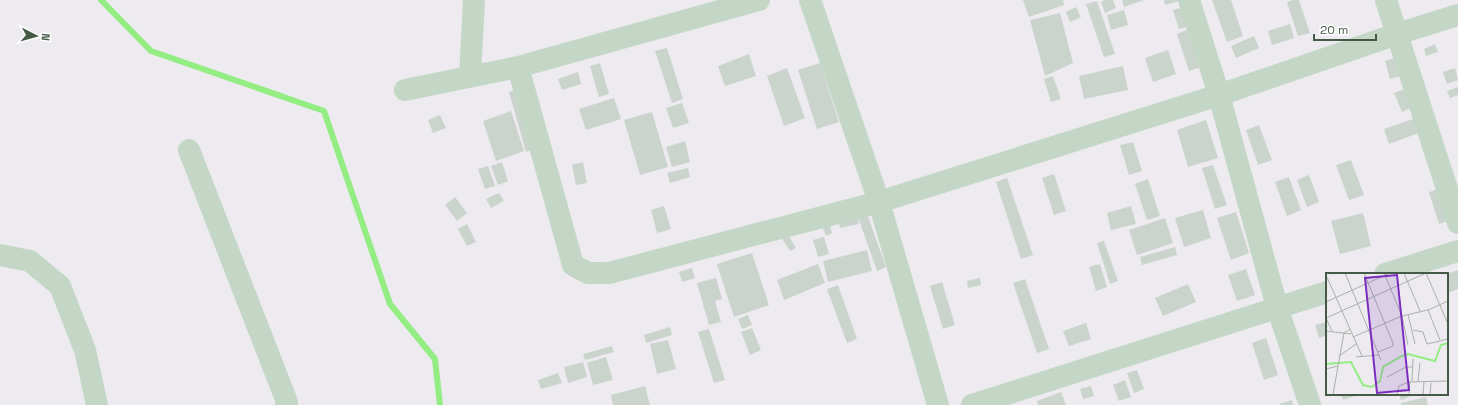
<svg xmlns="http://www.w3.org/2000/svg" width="1458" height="405" viewBox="0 0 1458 405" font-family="'Space Grotesk',sans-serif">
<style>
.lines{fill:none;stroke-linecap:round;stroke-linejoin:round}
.stream{stroke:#93ed83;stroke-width:6}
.building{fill:#cad4cd}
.minor{stroke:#c4d7c6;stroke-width:22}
.inset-river{fill:none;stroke:#93ed83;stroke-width:2}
.inset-road{fill:none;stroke:#a9b1ab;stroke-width:1}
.view{fill:#7b2cbf;fill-opacity:0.15;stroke:#7b2cbf;stroke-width:2}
.inset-edge{fill:none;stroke:#445946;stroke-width:2}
</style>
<rect width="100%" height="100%" fill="#edebef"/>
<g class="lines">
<path class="stream" d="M101 0 151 51 324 111 390 304 435 359 440 405"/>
</g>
<path class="building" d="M1023 0H1063L1064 5 1029 17Z
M1105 0H1113L1116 8 1105 13 1101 2Z
M1122 0H1144L1124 7Z
M1164 0H1178L1179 1 1165 5Z
M1212 0H1231L1243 36 1227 42Z
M1293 0H1299L1310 33 1298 36 1287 2Z
M1097 1 1115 54 1104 57 1086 4Z
M1076 7 1081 17 1070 22 1066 12Z
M1181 8 1187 27 1179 29 1173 10Z
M1124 10 1128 25 1111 30 1107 15Z
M1060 13 1073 63 1045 76 1030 20Z
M1290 24 1294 38 1272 45 1268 31Z
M1189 29 1202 67 1189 71 1177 34Z
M1254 36 1259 48 1236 58 1231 46Z
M1435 44 1438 52 1426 56 1424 49Z
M667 48 683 99 672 103 655 51Z
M1168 50 1176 74 1153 82 1145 58Z
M749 54 756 76 725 86 718 66Z
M1400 56 1405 75 1390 79 1385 61Z
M600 63 609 94 599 97 590 66Z
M820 63 839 122 817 129 798 70Z
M1123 66 1128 90 1084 99 1079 76Z
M787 68 805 118 784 126 767 76Z
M1455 68 1458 80 1447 84 1443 72Z
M578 72 581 84 562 90 558 79Z
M1053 76 1061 99 1051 102 1044 79Z
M1458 87V95L1450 98 1447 91Z
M521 88 538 148 526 152 509 92Z
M1408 88 1415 106 1402 112 1394 93Z
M614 98 621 119 586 130 579 109Z
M682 103 689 123 673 128 666 108Z
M511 111 524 151 496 161 483 121Z
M652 112 668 167 640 175 624 120Z
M440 115 446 128 433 133 428 120Z
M1419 117 1424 131 1389 144 1384 129Z
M1206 120 1218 158 1188 167 1177 130Z
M1259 125 1272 160 1258 165 1246 130Z
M685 141 690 162 672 167 666 147Z
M1133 142 1142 171 1129 175 1120 145Z
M1351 160 1364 195 1349 200 1336 165Z
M502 162 508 181 498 185 491 166Z
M583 162 587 183 576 185 572 165Z
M1213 165 1227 205 1215 209 1202 168Z
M488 166 495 186 485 189 478 169Z
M688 168 690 177 670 183 667 173Z
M1054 174 1066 211 1054 215 1042 178Z
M1309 175 1319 202 1307 207 1297 180Z
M1289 177 1301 210 1287 216 1275 182Z
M1007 178 1033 255 1021 259 996 182Z
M1148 179 1160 216 1147 220 1135 184Z
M1442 188 1452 220 1439 224 1429 192Z
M499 193 504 201 491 208 486 199Z
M455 197 467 213 457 221 445 205Z
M664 206 671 229 657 233 651 210Z
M1131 206 1136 224 1111 230 1107 213Z
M1203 210 1211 238 1184 247 1175 218Z
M866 211 886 267 877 271 857 214Z
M1236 212 1249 253 1231 260 1217 218Z
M1363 213 1371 246 1340 254 1331 221Z
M857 215 859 224 840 228 838 220Z
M1165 218 1173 243 1137 255 1129 230Z
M829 223 832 233 826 236 822 226Z
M467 224 476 242 467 246 458 229Z
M787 233 796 248 790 251 781 237Z
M824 237 829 254 818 257 813 240Z
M1104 241 1118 281 1110 284 1097 243Z
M1175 247 1177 255 1142 265 1140 257Z
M867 250 872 271 828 282 823 261Z
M752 253 769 305 734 317 717 264Z
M818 264 825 283 784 300 777 280Z
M1100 264 1107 287 1096 291 1089 267Z
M692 268 695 278 682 282 679 272Z
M1246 269 1255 295 1237 301 1228 275Z
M1458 270V289L1447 293V274Z
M716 278 722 299 715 301 721 322 709 325 697 283Z
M980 278 981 285 968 288 967 281Z
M1025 279 1049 349 1037 353 1013 283Z
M942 282 955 325 943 329 930 286Z
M1188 284 1196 302 1163 316 1155 298Z
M838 285 857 339 847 343 827 289Z
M748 315 752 325 742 329 738 319Z
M1327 322V335L1319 338 1315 325Z
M1086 323 1091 339 1069 346 1063 331Z
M670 327 672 335 646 343 644 335Z
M752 328 761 350 750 355 741 332Z
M709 329 725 380 714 383 698 332Z
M1266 338 1278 375 1264 380 1252 343Z
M668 340 676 369 657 374 650 344Z
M612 346 614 352 585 360 583 354Z
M606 357 613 380 593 385 587 363Z
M583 362 587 377 568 383 564 367Z
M1137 370 1144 389 1134 393 1127 373Z
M558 373 562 383 541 389 538 380Z
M1125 380 1131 397 1119 401 1113 385Z
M645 386 650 405H613L611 395Z
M1091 386 1094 396 1083 399 1080 389Z
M1061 392 1066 405H1038L1037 401Z
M1341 394H1357L1358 395 1343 400Z
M1399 394H1416L1401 400Z
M1426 397 1428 405H1401V403Z
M1292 400 1293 405H1280L1279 404Z"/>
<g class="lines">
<path class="minor" d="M810 0 879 202 938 405
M1189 0 1219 95 1277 307 1310 405
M1386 0 1458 223
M518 67 573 265 588 273H609L879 202 1219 95 1397 34 1458 15
M470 77 474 0
M405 90 518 67 759 0
M189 150 287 402 286 405
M0 255 30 261 60 286 85 350 97 405
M1385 274 1458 251
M972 405 1327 292"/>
</g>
<g transform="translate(1326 273)">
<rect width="122" height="122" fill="#edebef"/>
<path class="inset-river" d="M0 91 25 89 37 112 46 114 54 108 57 94 76 83 82 81 109 88 115 72 122 70"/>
<path class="inset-road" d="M19 0 55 87M38 0 67 70V73L52 79M58 0 76 43 82 72M78 0 94 38M100 0 122 51M0 2 36 83M0 29 64 0M102 37 114 67M82 41 89 71M0 45 100 0M0 45 6 58M87 57 97 59 101 71 122 66M0 58 25 61M27 64 76 43 102 37 122 28M13 83 30 71M30 84 53 82M0 96 12 93 18 60 24 56M61 104 80 94H86M86 108 87 86M92 108 94 90M7 122 12 93M71 122 73 113 83 109 122 108M83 122 84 108M97 122 98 109M104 122 105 110"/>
<path class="view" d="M71 2 83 117 51 120 39 5Z"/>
<rect width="122" height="122" class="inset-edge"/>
</g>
<g transform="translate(36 36) rotate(96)" stroke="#ffffff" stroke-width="3" paint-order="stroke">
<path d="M0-3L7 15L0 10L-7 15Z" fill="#445946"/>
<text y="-6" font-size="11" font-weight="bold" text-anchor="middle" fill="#445946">N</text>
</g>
<path d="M1314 34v6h62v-6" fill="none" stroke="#445946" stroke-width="2"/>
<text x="1320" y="34" font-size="12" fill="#445946" stroke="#ffffff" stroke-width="3" paint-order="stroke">20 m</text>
</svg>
